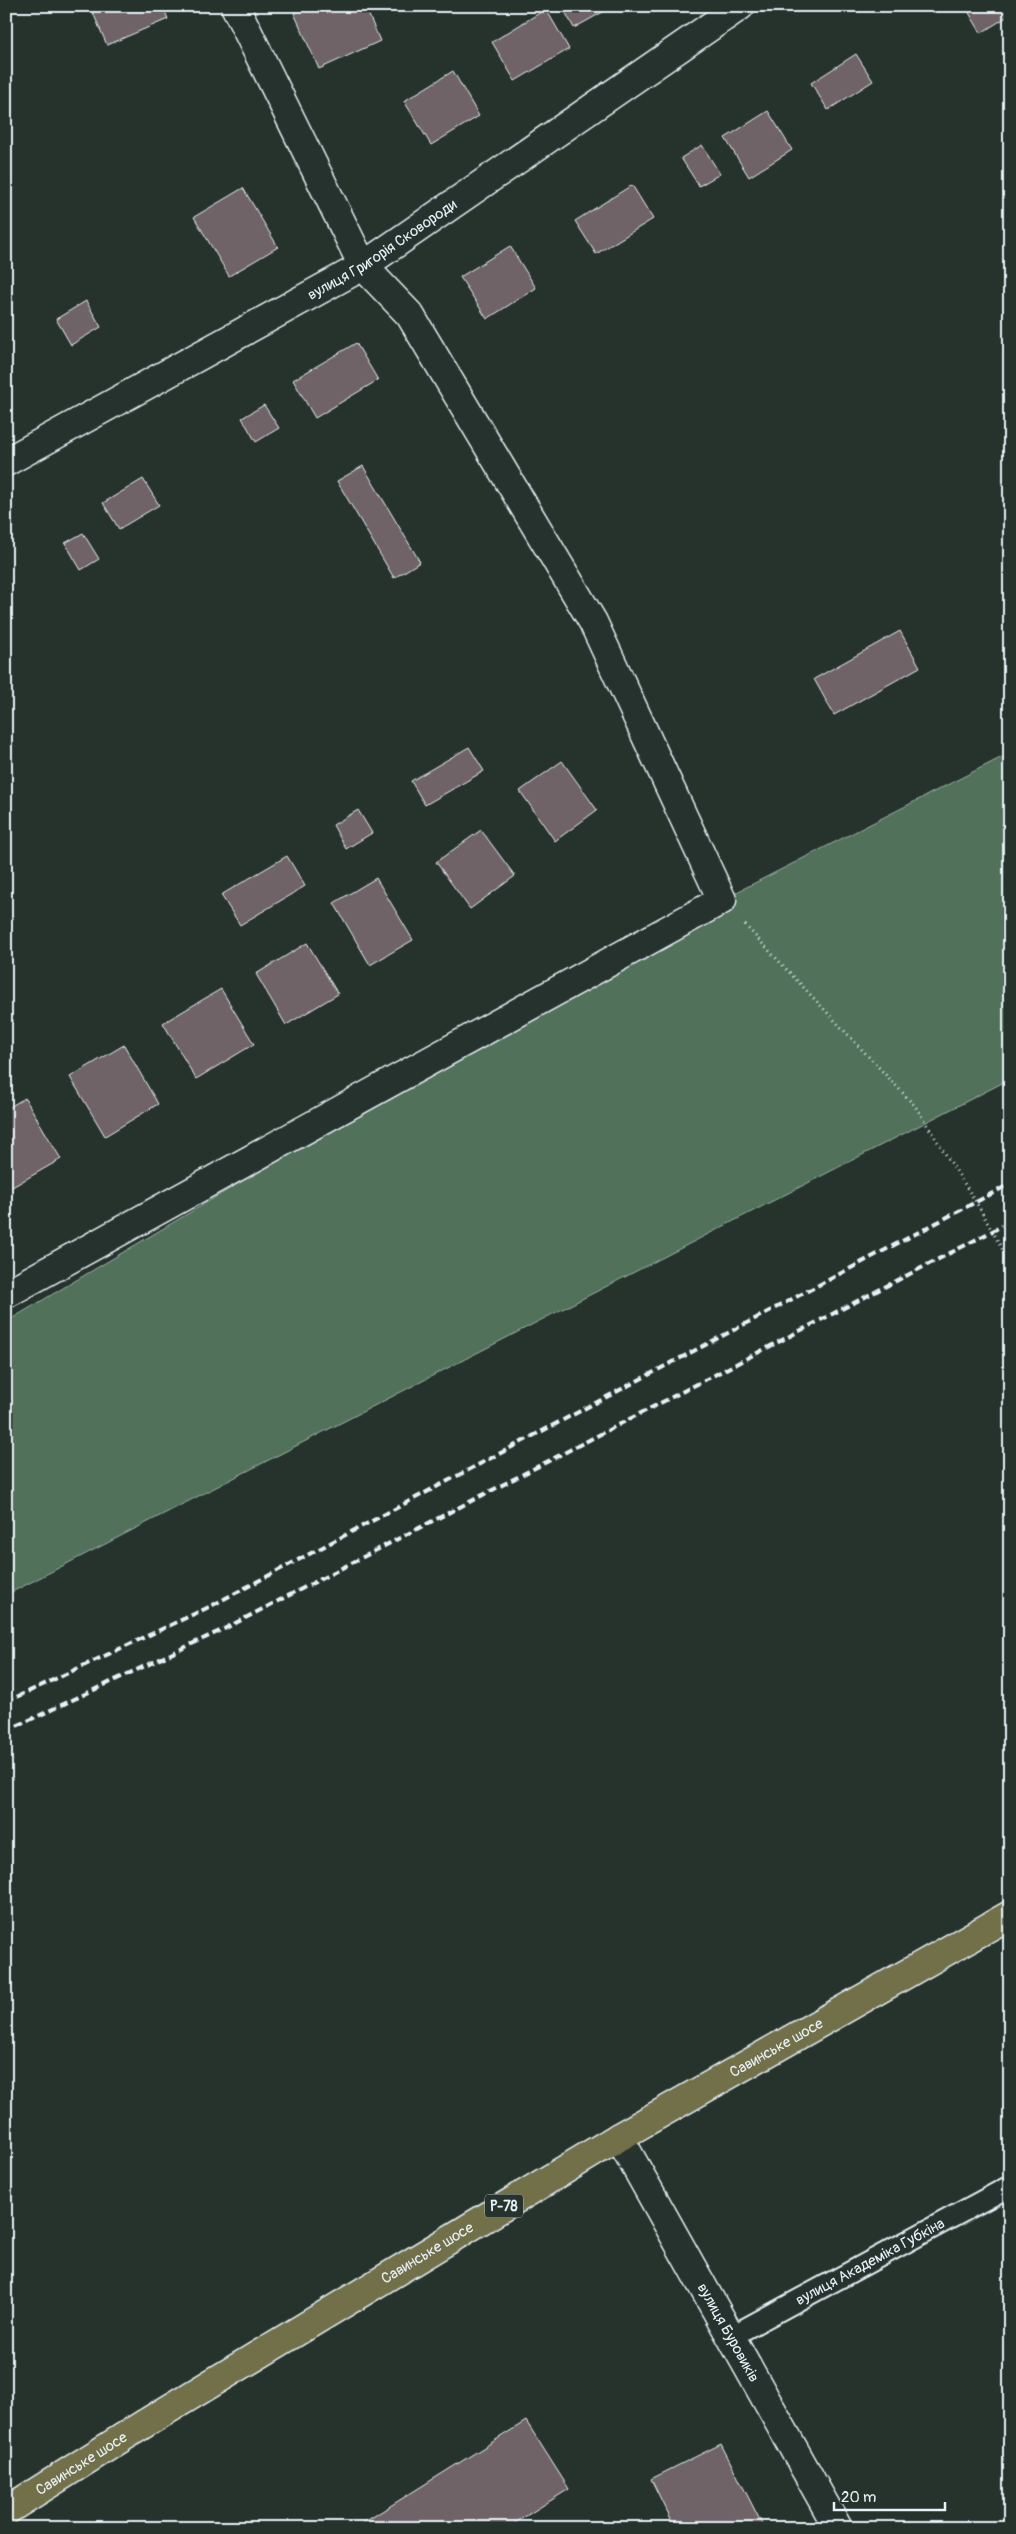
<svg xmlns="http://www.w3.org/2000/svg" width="1016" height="2534" viewBox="0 0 1016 2534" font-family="Pangolin,sans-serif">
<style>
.green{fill:#51715a;stroke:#9cb1a9}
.building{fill:#706468;stroke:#e8f1f8}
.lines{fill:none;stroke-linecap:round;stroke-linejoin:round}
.lane-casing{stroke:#e8f1f8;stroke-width:24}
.street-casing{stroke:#e8f1f8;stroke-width:31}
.primary-casing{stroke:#e8f1f8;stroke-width:31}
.path{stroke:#e8f1f8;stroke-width:3;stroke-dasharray:1 4;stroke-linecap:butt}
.lane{stroke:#26332d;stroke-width:20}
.street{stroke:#26332d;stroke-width:28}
.primary{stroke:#71704a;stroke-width:28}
.rail{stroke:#e8f1f8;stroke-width:4;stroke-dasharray:8 4;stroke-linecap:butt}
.labels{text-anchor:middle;stroke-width:5;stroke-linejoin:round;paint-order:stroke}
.shield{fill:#26332d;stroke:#aeb8bb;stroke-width:1}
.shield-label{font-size:14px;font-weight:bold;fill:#e8f1f8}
.street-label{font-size:15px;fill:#e8f1f8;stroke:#26332d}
</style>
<rect width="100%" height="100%" fill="#26332d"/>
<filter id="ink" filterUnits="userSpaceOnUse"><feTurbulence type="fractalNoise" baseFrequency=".02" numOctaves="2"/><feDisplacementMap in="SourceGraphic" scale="10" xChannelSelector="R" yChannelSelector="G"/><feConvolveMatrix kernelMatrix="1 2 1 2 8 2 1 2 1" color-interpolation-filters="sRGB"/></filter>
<g filter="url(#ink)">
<path class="green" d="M1010 753V1079L6 1595V1322L674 924Z"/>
<path class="building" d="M90 6H163L168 19 107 45Z
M309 6H365L380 41 319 69 294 13Z
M562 6H609L610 8 574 28Z
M965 6H1010V15L981 33Z
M546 9 569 49 515 81 492 42Z
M856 54 873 81 828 110 811 83Z
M453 71 479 116 431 145 404 101Z
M768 111 792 150 749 177 725 138Z
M702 145 720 174 699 186 681 158Z
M632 185 653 219 596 254 575 221Z
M243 188 278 247 229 276 194 217Z
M510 246 536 288 487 319 460 277Z
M86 301 101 327 71 345 56 319Z
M356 343 378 380 315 418 293 380Z
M264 405 279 428 256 442 242 418Z
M363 466 420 562 394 578 337 481Z
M143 479 159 505 119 529 103 503Z
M83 533 99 559 81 570 65 543Z
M900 631 920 667 834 715 814 679Z
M469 747 484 771 425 805 411 781Z
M562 761 597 810 555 841 520 791Z
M358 810 372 833 346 849 333 825Z
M481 830 515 876 470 909 436 862Z
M287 856 305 886 240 925 221 895Z
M376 878 413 940 370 965 334 903Z
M307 943 338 994 286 1025 256 974Z
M221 989 254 1044 196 1079 163 1023Z
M124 1045 158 1104 105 1136 70 1077Z
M25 1098 61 1159 7 1190 6 1109Z
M526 2421 569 2489 507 2528H355Z
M721 2444 764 2528H675L651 2479Z"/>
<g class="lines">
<g class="lane-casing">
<g id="lane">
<path id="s1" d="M730 2337 1010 2186"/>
</g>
</g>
<g class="street-casing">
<g id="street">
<path id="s2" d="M6 462 363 266 740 6"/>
<path d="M6 1294 722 900 593 622 410 315 363 266 235 6"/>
<path id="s3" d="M619 2137 838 2528"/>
</g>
</g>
<g class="primary-casing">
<g id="primary">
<path id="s4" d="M6 2511 144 2424 619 2137 1010 1915"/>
</g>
</g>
<path class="path" d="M745 925 915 1106 976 1202 1010 1263"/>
<use href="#lane" class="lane"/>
<use href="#street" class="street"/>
<use href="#primary" class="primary"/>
<path class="rail" d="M6 1702 209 1607 1010 1184
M6 1731 224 1629 1010 1222"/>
</g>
</g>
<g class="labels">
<rect class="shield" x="485" y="2194.5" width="38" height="23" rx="4"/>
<g class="shield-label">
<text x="504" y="2211">Р-78</text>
</g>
<g class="street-label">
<text dy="5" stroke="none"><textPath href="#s2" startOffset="432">вулиця Григорія Сковороди</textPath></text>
<text dy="5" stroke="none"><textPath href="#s4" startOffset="899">Савинське шосе</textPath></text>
<text dy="5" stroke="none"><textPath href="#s4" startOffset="494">Савинське шосе</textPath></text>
<text dy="5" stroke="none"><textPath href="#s1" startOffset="159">вулиця Академіка Губкіна</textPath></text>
<text dy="5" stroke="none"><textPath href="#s3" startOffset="224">вулиця Буровиків</textPath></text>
<text dy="5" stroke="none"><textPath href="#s4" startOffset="89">Савинське шосе</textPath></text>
</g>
</g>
<rect width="1016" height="2534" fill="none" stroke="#26332d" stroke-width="25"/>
<rect x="12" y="12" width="991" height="2509" fill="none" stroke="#e8f1f8" stroke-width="2" filter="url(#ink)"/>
<path d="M834 2502v8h111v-8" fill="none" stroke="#e8f1f8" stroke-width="2.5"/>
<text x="841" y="2502" font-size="15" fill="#e8f1f8" stroke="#26332d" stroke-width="4" paint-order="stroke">20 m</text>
</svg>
